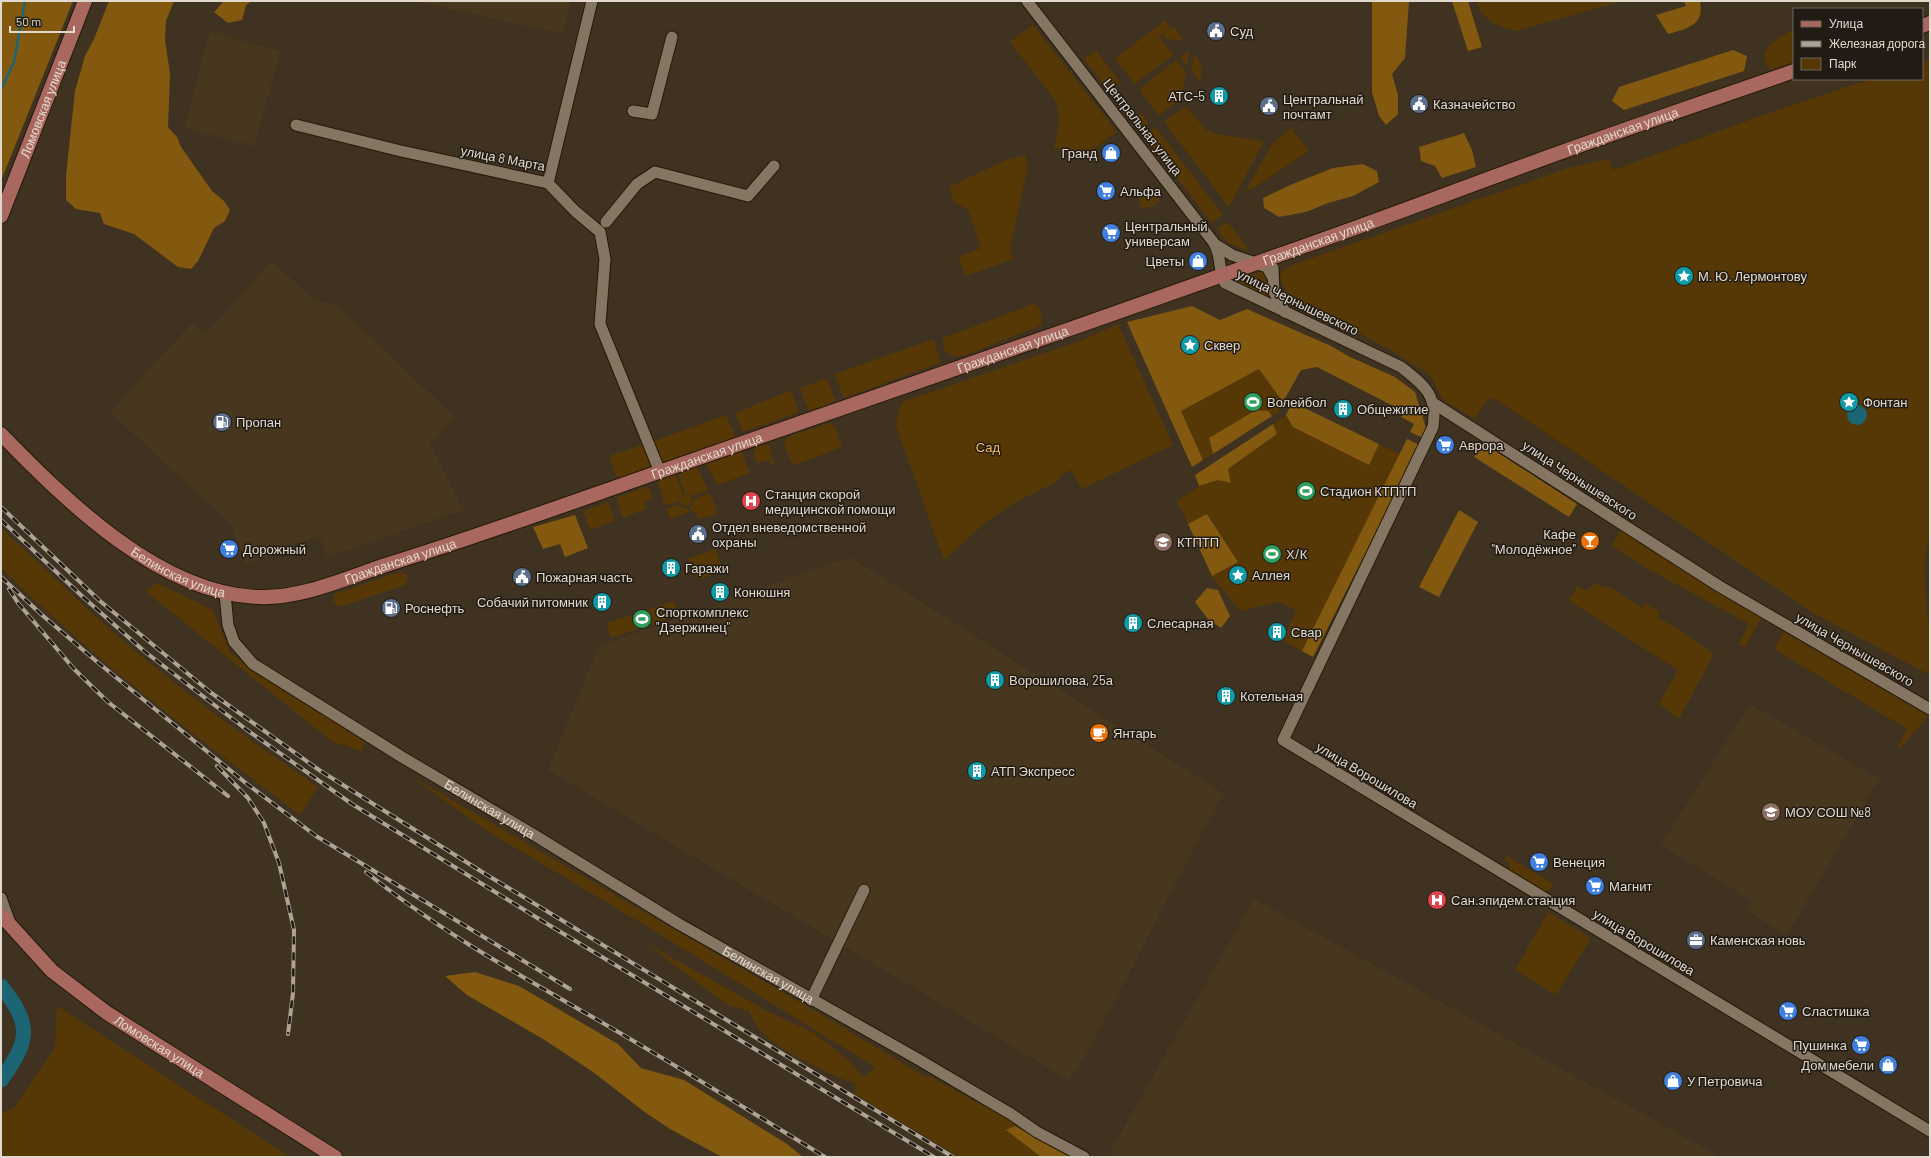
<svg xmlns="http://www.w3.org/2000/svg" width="1931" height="1158" viewBox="0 0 1931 1158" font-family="Barlow,sans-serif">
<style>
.built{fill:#48371f}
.green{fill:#553806}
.forest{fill:#835910}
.water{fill:#1b6575}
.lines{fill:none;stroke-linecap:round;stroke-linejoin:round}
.stream{stroke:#1b6575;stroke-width:2.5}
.river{stroke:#1b6575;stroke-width:15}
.minor-casing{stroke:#251908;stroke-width:13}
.major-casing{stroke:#251908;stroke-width:16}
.minor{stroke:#857663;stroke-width:11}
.major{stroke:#a8685f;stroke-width:14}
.rail-casing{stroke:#ada496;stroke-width:4}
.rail{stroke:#211b13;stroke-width:2.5;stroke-dasharray:8;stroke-linecap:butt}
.labels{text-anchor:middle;stroke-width:3;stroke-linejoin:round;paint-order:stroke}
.poi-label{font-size:13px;fill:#e1d9ce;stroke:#211b13;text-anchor:start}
.street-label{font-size:13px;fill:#e1d9ce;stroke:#211b13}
.park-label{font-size:13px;fill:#f7bc67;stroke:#211b13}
</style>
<rect width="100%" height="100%" fill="#3f3220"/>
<path class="built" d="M414 1H571L563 34Z
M210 32 280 51 255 146 184 128Z
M272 261 314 300 336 305 455 417 430 444 463 510 327 557 319 536 246 564 230 523 110 412 192 323 205 334Z
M850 557 1223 793 1089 1050 1069 1080 548 770 599 646Z
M1750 704 1879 779 1787 935 1747 911 1752 901 1661 845Z
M1254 899 1721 1157H1117L1110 1152Z"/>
<path class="green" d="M1476 1H1623L1516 31C1497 27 1483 20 1476 1Z
M1165 20 1171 28 1159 37 1173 55 1135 84 1115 59Z
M1033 25 1117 132 1092 150 1098 160 1073 156 1054 147 1059 124 1057 103 1010 42Z
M1174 27 1183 39 1181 40 1166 39 1163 35Z
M1794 30V62L1771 70C1751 54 1779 35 1794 30Z
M1096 50 1121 83 1105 86 1084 59Z
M1189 51 1187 67 1180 57Z
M1194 54 1202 65 1200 82 1192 71Z
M1930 59V530L1924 566 1928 623 1930 628V675L1818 616 1498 401 1489 398 1474 419 1443 400 1430 375 1396 353 1318 311 1295 302 1283 286 1280 278 1282 270 1295 264 1571 167 1609 159 1613 170 1777 110 1871 79H1922V62Z
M1176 60 1186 72 1182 97 1159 116 1139 90Z
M1186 106 1205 129 1216 134 1264 141 1229 207 1164 122Z
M1141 113 1149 123 1139 131 1131 121Z
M1156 128 1223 215 1212 223 1144 136Z
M1291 128 1309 151 1254 188 1245 192 1272 144Z
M1025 155 1028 166 1010 248 1014 259 966 276 958 257 981 248 968 209 954 203 949 187 1006 160Z
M1151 192 1159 200 1156 205 1142 209 1138 197Z
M1228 222 1249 251 1228 243 1217 229Z
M1266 270 1267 286 1274 302 1233 281Z
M1033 304 1041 310 1042 325 963 356C949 357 942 353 943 338Z
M1118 324 1173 445 1082 489 1071 470 1061 475 1058 481 1014 503 985 523 944 560 896 426 898 412 904 401 1083 340Z
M934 339 940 363 844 398 834 374Z
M1259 369 1283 402 1280 410 1272 416 1268 411 1209 438 1213 454 1203 460 1180 411Z
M827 378 836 401 809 411 800 388Z
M791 390 799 412 743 432 735 413Z
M726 415 736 438 663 462 654 441Z
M1286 415 1293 427 1369 464 1379 444 1400 454 1302 651 1283 641 1296 610 1279 602 1240 611 1212 576 1238 562 1208 514 1188 524 1177 501 1199 486 1218 480 1228 469 1277 434 1273 424Z
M829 423 835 427 842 447 795 465 791 461 784 445 787 437Z
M644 444 653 465 617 479 609 456Z
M769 444 775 467 768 460 757 463 753 454 757 446Z
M741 450 750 473 717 485 705 462Z
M697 467 708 490 694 496 685 493 678 474Z
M675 475 683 494 679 501 665 506 657 480Z
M648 486 653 499 644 502 646 509 623 518 616 498Z
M710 493 718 514 698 519 695 511 692 512 689 508 693 505 694 499Z
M680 500a6 6 0 1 1 12 0a6 6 0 1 1-12 0Z
M608 502 615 521 590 530 583 511Z
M678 505 683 508H687L689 512 671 519 666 509Z
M1 528C49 572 95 618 145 659 200 705 259 746 318 787L300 815C197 737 93 659 1 568Z
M1621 529 1762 616 1745 647 1739 644 1749 624 1650 570 1612 546Z
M715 549 723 570 701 579 695 575 688 559Z
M399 572 406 574 408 577 405 585 342 606H337L333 600 335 594Z
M157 583 213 610 230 653 365 742 361 752 345 745 334 743 145 591Z
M1596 583 1606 588 1608 586 1642 608 1645 603 1660 612 1657 617 1677 628 1714 654 1679 719 1659 704 1678 670 1569 601 1577 586 1586 591Z
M674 601 679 615 611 638 606 623Z
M1784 631 1928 716 1901 748 1898 745 1907 729 1774 649Z
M409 775 827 1018 924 1076H929L1010 1120 1015 1126 1007 1131 1041 1157H959L855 1094V1084C825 1072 782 1053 760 1030 756 1025 752 1017 749 1011L727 1005 644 942 767 1011 814 1033 848 1060 864 1077 875 1067 656 932 487 831Z
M1507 856 1553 884 1550 890 1544 893 1508 870 1511 863 1505 860Z
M1548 912 1591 938 1556 995 1515 970Z
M57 1006 290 1157H1V1113L14 1108 55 1048Z"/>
<path class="forest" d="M1 1H73L1 181Z
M109 1H174L166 21 165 40 170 74 168 127 177 137 181 147 212 191 224 201 230 210 225 221 214 228 198 261 191 269 178 267 134 234 104 224 100 213 76 209 66 200V175L75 91 85 56 94 39Z
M224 1H252L246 5 242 20 228 23 214 12Z
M1372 1H1409L1405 58 1392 74 1398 95V114L1386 125 1379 116 1372 92Z
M1452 1H1468L1482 47 1468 51Z
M1684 1H1704L1700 2C1705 25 1686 29 1668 34L1656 15 1686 6Z
M1733 50 1747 56 1744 71 1624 110 1612 101 1619 87Z
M1464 133 1472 150 1476 167 1442 178 1435 166 1421 161 1419 147Z
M1363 164 1377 171 1379 182 1353 196 1328 203 1306 212 1279 217 1264 208 1263 198 1290 185 1333 168Z
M1192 306 1220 320 1247 309 1331 346 1350 357 1395 377 1415 392 1426 428 1423 438 1410 432 1414 424 1401 417 1403 411 1317 367 1301 370 1283 402 1259 369 1181 411 1203 460 1192 467 1127 322Z
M1292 402 1379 444 1369 465 1293 427 1286 415Z
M1256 410 1268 411 1272 416 1213 454 1209 438Z
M1273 424 1277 434 1228 469 1231 483 1218 480 1199 486 1195 475Z
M1407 439 1420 445 1313 657 1302 651Z
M1483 443 1577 504 1569 517 1474 457Z
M1459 510 1478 522 1439 597 1419 587Z
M1207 514 1238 562 1212 576 1188 524Z
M575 515 588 548 565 557 560 544 543 549 533 527Z
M1207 588 1218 590 1230 616 1221 628 1208 619 1195 602Z
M475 972 519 986 618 1044 641 1068 684 1080 787 1144 803 1157H722L670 1129 646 1113 593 1072 543 1039 467 995 445 976Z
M1015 1126 1070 1157H1041L1006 1130Z"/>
<path class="water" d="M1847 415a10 10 0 1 1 20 0a10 10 0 1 1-20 0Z"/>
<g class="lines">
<path class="stream" d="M1 89 14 62 25 1"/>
<path class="river" d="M1 986C32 1025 30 1040 1 1080"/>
<g class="minor-casing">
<g id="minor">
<path d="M1027 1 1214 243C1222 256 1218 273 1225 283L1401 367C1424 385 1438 395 1433 427L1283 740 1930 1131"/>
<path d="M633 111 652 114 672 37"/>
<path d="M296 125 401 151 548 183 592 1"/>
<path d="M548 183 575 211 600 232 605 259 600 324 660 472"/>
<path d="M606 222 637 184 655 172 748 196 774 166"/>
<path d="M1216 245 1232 255 1267 267 1272 276"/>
<path d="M1273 268 1274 292 1285 312"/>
<path d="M1433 403 1719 586 1930 709"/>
<path id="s1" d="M225 594 228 625 234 642 253 664 402 757 531 833 679 924 916 1058 1011 1114 1037 1132 1084 1157"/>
<path d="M1 898 10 923"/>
<path d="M811 1000 864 890"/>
</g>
</g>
<g class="major-casing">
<g id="major">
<path d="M1922 26 1930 23"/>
<path id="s2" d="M1 216 85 1"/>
<path id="s3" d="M1 434C65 500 160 594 258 597 302 599 348 577 389 564 479 536 567 504 656 473 871 399 1085 324 1299 248 1379 220 1457 190 1537 161 1622 130 1708 101 1794 71"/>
<path id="s4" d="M1 915 52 971 107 1013 335 1157"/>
</g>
</g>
<use href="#minor" class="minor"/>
<use href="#major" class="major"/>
<g class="rail-casing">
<path id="rail" d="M1 507 100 601 152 644 210 692 319 770 487 875 953 1157
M1 520 83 597 144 651 247 730 352 804 539 919 934 1157
M1 577 42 615 96 661 247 784 316 836 570 989
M9 589 18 603 74 669 108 702 228 796
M217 766 248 798 264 823 279 863 294 930 293 993 288 1034
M366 872C435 928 512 971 589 1015 669 1061 747 1109 825 1157"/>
</g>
<use href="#rail" class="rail"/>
</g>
<defs>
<g id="civic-disc" transform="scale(1)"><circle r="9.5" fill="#5c6f8a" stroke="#211b13"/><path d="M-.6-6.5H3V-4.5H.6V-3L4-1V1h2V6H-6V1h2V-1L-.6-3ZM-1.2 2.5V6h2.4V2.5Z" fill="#fff"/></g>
<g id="building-disc" transform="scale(1)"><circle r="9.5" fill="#0f9aa8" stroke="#211b13"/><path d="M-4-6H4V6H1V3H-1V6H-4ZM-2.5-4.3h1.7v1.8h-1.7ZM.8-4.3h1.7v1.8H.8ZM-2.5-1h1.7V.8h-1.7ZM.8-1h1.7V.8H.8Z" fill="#fff"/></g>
<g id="shop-disc" transform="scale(1)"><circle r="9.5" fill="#3f7fe0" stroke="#211b13"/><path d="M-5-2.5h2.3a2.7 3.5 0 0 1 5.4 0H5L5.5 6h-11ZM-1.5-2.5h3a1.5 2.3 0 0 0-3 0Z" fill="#fff"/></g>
<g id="supermarket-disc" transform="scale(1)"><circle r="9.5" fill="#3f7fe0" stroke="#211b13"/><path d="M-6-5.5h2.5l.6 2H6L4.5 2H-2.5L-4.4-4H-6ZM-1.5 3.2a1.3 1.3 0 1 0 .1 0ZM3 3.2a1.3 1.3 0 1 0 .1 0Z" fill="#fff"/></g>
<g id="sight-disc" transform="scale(1)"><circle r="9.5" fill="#0f9aa8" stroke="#211b13"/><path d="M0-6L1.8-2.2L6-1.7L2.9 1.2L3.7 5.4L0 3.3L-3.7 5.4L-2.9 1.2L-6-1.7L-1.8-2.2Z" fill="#fff"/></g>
<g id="stadium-disc" transform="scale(1)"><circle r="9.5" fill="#2e9e5b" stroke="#211b13"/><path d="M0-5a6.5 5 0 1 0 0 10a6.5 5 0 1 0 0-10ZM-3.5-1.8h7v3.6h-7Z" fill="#fff"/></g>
<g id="fuel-disc" transform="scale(1)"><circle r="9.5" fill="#5c6f8a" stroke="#211b13"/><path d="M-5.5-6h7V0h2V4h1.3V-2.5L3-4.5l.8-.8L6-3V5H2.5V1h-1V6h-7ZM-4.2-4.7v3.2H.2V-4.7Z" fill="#fff"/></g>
<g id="hospital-disc" transform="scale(1)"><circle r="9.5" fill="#e0444e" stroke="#211b13"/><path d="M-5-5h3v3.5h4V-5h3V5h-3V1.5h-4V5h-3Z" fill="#fff"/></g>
<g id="bar-disc" transform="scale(1)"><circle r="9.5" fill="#e8710a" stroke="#211b13"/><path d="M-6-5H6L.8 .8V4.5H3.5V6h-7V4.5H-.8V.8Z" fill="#fff"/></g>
<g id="university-disc" transform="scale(1)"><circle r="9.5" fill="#8d6e63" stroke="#211b13"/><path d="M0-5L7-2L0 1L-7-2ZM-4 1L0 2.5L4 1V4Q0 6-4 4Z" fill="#fff"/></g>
<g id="cafe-disc" transform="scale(1)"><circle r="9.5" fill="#e8710a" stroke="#211b13"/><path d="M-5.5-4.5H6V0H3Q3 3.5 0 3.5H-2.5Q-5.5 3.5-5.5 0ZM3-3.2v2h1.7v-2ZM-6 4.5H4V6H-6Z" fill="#fff"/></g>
<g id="school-disc" transform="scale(1)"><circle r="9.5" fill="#8d6e63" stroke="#211b13"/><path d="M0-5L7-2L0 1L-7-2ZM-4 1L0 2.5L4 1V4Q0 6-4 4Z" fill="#fff"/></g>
<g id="office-disc" transform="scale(1)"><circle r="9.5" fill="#5c6f8a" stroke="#211b13"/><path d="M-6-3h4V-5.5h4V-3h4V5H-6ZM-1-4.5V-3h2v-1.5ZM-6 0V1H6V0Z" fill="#fff"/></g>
</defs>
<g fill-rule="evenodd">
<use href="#civic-disc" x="1216" y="31"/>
<use href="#building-disc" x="1219" y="96"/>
<use href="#civic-disc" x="1419" y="104"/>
<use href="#civic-disc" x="1269" y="106"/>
<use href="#shop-disc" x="1111" y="153"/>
<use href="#supermarket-disc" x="1106" y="191"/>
<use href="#supermarket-disc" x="1111" y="233"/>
<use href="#shop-disc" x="1198" y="261"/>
<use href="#sight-disc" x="1684" y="276"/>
<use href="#sight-disc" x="1190" y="345"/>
<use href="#stadium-disc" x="1253" y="402"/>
<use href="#sight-disc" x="1849" y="402"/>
<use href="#building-disc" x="1343" y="409"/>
<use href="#fuel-disc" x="222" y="422"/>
<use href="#supermarket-disc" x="1445" y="445"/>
<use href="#stadium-disc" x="1306" y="491"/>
<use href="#hospital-disc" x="751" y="501"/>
<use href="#civic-disc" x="698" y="534"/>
<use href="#bar-disc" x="1590" y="541"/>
<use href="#university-disc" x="1163" y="542"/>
<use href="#supermarket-disc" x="229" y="549"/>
<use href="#stadium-disc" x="1272" y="554"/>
<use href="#building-disc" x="671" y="568"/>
<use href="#sight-disc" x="1238" y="575"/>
<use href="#civic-disc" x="522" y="577"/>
<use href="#building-disc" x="720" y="592"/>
<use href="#building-disc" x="602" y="602"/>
<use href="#fuel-disc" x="391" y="608"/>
<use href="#stadium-disc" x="642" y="619"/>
<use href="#building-disc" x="1133" y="623"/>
<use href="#building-disc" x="1277" y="632"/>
<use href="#building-disc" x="995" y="680"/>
<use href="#building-disc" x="1226" y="696"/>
<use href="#cafe-disc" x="1099" y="733"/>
<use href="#building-disc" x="977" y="771"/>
<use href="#school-disc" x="1771" y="812"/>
<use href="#supermarket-disc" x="1539" y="862"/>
<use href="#supermarket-disc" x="1595" y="886"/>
<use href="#hospital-disc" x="1437" y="900"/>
<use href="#office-disc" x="1696" y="940"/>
<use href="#supermarket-disc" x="1788" y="1011"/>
<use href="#supermarket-disc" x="1861" y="1045"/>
<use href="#shop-disc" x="1888" y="1065"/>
<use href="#shop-disc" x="1673" y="1081"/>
</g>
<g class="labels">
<g class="poi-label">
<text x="1230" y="36">Суд</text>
<text x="1205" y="101" text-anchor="end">АТС-5</text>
<text x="1283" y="104">Центральнай<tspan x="1283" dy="15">почтамт</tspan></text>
<text x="1433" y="109">Казначейство</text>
<text x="1097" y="158" text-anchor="end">Гранд</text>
<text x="1120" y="196">Альфа</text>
<text x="1125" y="231">Центральный<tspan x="1125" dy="15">универсам</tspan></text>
<text x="1184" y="266" text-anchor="end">Цветы</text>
<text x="1698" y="281">М. Ю. Лермонтову</text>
<text x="1204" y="350">Сквер</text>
<text x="1267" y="407">Волейбол</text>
<text x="1863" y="407">Фонтан</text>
<text x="1357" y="414">Общежитие</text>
<text x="236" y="427">Пропан</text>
<text x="1459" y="450">Аврора</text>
<text x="1320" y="496">Стадион КТПТП</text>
<text x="765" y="499">Станция скорой<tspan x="765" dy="15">медицинской помощи</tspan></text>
<text x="712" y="532">Отдел вневедомственной<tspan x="712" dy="15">охраны</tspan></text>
<text x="1576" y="539" text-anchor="end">Кафе<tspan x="1576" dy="15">"Молодёжное"</tspan></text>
<text x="1177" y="547">КТПТП</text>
<text x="243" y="554">Дорожный</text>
<text x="1286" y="559">Х/К</text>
<text x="685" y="573">Гаражи</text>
<text x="1252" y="580">Аллея</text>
<text x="536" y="582">Пожарная часть</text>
<text x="734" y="597">Конюшня</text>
<text x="588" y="607" text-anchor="end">Собачий питомник</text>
<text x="405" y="613">Роснефть</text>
<text x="656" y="617">Спорткомплекс<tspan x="656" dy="15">"Дзержинец"</tspan></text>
<text x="1147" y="628">Слесарная</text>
<text x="1291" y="637">Свар</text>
<text x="1009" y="685">Ворошилова, 25а</text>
<text x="1240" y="701">Котельная</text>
<text x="1113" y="738">Янтарь</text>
<text x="991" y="776">АТП Экспресс</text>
<text x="1785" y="817">МОУ СОШ №8</text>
<text x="1553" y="867">Венеция</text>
<text x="1609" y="891">Магнит</text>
<text x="1451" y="905">Сан.эпидем.станция</text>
<text x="1710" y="945">Каменская новь</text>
<text x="1802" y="1016">Сластишка</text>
<text x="1847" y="1050" text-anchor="end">Пушинка</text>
<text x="1874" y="1070" text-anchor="end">Дом мебели</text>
<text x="1687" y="1086">У Петровича</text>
</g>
<g class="street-label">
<text dy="5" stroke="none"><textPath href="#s2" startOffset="115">Ломовская улица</textPath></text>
<text transform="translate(1143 127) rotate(52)" y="5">Центральная улица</text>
<text dy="5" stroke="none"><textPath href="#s3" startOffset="1755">Гражданская улица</textPath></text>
<text transform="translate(503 158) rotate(11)" y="5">улица 8 Марта</text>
<text dy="5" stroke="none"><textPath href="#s3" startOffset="1431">Гражданская улица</textPath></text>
<text transform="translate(1298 302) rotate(26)" y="5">улица Чернышевского</text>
<text dy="5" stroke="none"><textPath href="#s3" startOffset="1107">Гражданская улица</textPath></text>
<text dy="5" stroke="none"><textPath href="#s3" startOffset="783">Гражданская улица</textPath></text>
<text transform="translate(1580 480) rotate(33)" y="5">улица Чернышевского</text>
<text dy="5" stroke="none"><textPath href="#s3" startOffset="459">Гражданская улица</textPath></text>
<text dy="5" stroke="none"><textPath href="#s3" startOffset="227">Белинская улица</textPath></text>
<text transform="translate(1855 649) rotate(30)" y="5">улица Чернышевского</text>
<text transform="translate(1367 775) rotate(31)" y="5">улица Ворошилова</text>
<text dy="5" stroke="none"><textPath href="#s1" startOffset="356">Белинская улица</textPath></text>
<text transform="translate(1644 942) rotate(31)" y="5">улица Ворошилова</text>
<text dy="5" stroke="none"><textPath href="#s1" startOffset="680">Белинская улица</textPath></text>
<text dy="5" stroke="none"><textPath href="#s4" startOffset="207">Ломовская улица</textPath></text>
</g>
<g class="park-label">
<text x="988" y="452">Сад</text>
</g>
</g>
<rect width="1931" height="1158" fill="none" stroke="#e1d9ce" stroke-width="4"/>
<rect x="1793" y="8" width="130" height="72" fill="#211b13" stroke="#6e675e"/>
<rect x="1801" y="21" width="20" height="6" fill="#a8685f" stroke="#6e675e"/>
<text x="1829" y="28" font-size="12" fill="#e1d9ce">Улица</text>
<rect x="1801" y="41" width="20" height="6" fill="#ada496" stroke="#6e675e"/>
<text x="1829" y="48" font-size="12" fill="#e1d9ce">Железная дорога</text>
<rect x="1801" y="58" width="20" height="12" fill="#553806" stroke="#6e675e"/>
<text x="1829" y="68" font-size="12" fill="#e1d9ce">Парк</text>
<path d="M10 26v6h64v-6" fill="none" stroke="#e1d9ce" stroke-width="2"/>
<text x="16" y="26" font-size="12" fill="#e1d9ce" stroke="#211b13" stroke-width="3" paint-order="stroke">50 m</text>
</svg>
